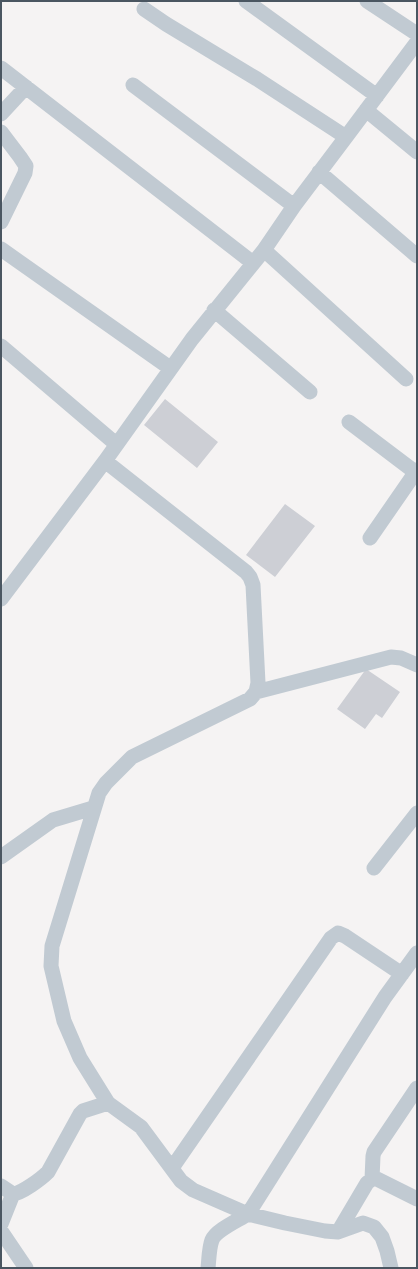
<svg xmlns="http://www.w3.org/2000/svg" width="418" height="1269" viewBox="0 0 418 1269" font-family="'Sofia Sans Condensed',sans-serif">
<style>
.building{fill:#cdcfd5}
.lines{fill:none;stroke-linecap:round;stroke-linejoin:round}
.street{stroke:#c1cad2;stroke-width:15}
</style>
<rect width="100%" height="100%" fill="#f5f3f3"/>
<path class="building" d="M165 399 218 442 197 468 144 425Z
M285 504 315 526 275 577 246 555Z
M366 669 400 692 382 718 376 714 365 729 337 709Z"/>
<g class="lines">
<path class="street" d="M246 1 377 96
M367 1 417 34
M144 9 166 24 257 79 346 137 417 42
M1 68 253 263
M133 85 294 206
M366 110 417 152
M1 114 26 87
M1 132 20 157 26 166 25 173 1 222
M319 172 417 256
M1 249 170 368
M264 250 406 379
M214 310 310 392
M1 346 116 444
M349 422 415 472
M105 461 246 572 250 577 253 585 258 683 256 692 250 699 132 757 106 783 99 793 52 946 51 966 64 1021 80 1058 108 1103 141 1127 181 1181 193 1190 248 1214 285 1223 325 1231 338 1232 363 1223 374 1227 382 1237 387 1251 391 1268
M370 538 417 470
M1 599 105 461 192 339 264 250 294 206 346 137
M256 692 391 657 401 658 417 665
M1 857 53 820 93 808
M374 868 417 813
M172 1168 331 938 338 933 345 936 402 974
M372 1179 373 1156 374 1152 417 1088
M1 1186 13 1194
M1 1224 13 1194C22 1193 41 1179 48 1172L80 1114 83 1111 108 1103
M1 1231 26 1268
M338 1232 367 1183 372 1179H377L417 1199
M208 1268C209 1259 209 1248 212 1240 216 1230 239 1220 248 1214L385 997 417 953"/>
</g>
<rect width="418" height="1269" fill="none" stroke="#4a5661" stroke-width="4"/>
</svg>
